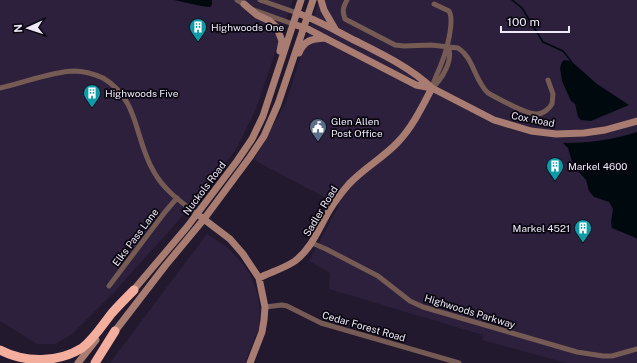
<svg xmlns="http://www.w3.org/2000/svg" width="637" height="363" viewBox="0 0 637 363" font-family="'Public Sans',sans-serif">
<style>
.built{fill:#2c203c}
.water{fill:#00090e}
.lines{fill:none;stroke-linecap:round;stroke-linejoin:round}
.stream{stroke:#00090e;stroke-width:1.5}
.street{stroke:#765a54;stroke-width:5}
.secondary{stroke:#a97c71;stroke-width:7}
.highway{stroke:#f4ae9d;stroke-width:9}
.labels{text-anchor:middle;stroke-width:3.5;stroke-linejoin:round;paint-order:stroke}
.poi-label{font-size:10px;fill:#eee9f8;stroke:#0a0610;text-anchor:start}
.street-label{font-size:10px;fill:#eee9f8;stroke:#0a0610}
</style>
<rect width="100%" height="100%" fill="#22192f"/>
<path class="built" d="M0 0H293L256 109 235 151 178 221 116 290 71 335 55 344H37L0 321Z
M319 0H637V363H566L482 340 483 335 329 289 330 273 309 261 339 205 254 160 286 102Z
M207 234 228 248 242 263 250 274 257 292 260 310 259 327 245 363H110Z"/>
<path class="water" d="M174 0H212V5L210 7 201 6Z
M564 60 571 61 597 84 629 105 591 121 581 120 578 117 575 104 571 101 562 81 560 68 562 62Z
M637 132V240L636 238 612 228 611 222 613 209 609 202 594 197 589 191 586 180 573 165 568 148 563 143C588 143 613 140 637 132Z"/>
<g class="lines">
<path class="stream" d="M512 0 522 8 543 42 563 51 571 61"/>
<path class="street" d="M237 0 247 6
M260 0 297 13
M347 0C343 7 342 11 345 19L395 45 404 46 431 45 458 48C474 58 474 80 488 93 497 98 528 115 537 114 543 114 549 109 552 104L553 94 548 80
M254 10 293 24
M0 88C24 83 49 72 74 71 84 71 94 74 103 78 140 100 134 139 154 172 164 190 181 202 197 214
M432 88C434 79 439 71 442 62 446 52 455 21 449 11L434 4
M432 88C442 79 454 60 448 46
M312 243 326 249 378 276 410 301 423 307 577 352 603 356H612L637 349
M109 286 165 212 177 198
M265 307 282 305 287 306 321 323 459 363"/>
<path class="secondary" d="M321 0 324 10 335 29
M244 4 257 15 270 21 277 28 282 41 280 51
M297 13C318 20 336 31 356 41 382 54 411 68 432 88
M293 24 308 29 325 38 416 85 432 88 494 120 531 131 556 134 584 133 605 130 637 121
M299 53C304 40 312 39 325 38
M201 217 230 239 243 254 259 278 265 307 264 320 262 332 250 363
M259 278C271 272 285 268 295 261 312 248 319 228 329 211 335 201 342 192 349 184 364 168 383 158 398 142 413 126 422 107 432 88
M131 293 187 227 237 161 252 139 263 116 301 0
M112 335 165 266 204 219 250 157 264 136 278 104 313 0
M78 363 96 340"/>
<path class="highway" d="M0 350C25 363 58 363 82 348 94 339 103 324 112 313 119 305 126 298 134 290
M95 363 115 331"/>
</g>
<defs>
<g id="building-pin" transform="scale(0.9)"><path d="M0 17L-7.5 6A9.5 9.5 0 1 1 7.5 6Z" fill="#0f9aa8" stroke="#0a0610"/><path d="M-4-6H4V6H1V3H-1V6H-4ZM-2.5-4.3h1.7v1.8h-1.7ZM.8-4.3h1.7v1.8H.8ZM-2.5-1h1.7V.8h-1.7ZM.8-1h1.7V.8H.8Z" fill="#fff"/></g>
<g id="civic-pin" transform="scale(0.9)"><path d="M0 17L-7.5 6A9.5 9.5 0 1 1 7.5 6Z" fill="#5c6f8a" stroke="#0a0610"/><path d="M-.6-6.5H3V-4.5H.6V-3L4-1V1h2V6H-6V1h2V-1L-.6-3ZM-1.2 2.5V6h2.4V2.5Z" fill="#fff"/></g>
</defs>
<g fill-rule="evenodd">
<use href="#building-pin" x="198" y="27"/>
<use href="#building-pin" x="92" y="93"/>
<use href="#civic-pin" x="318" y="127"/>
<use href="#building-pin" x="555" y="166"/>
<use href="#building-pin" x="583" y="228"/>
</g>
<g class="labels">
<g class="poi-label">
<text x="211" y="31">Highwoods One</text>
<text x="105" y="97">Highwoods Five</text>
<text x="331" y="125">Glen Allen<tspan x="331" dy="12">Post Office</tspan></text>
<text x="568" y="170">Markel 4600</text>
<text x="570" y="232" text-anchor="end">Markel 4521</text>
</g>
<g class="street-label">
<text transform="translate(533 119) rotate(11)" y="4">Cox Road</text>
<text transform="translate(204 188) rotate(-53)" y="4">Nuckols Road</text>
<text transform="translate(320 211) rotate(-59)" y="4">Sadler Road</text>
<text transform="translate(135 237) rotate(-53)" y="4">Elks Pass Lane</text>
<text transform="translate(470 311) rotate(17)" y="4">Highwoods Parkway</text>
<text transform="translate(364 326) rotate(16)" y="4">Cedar Forest Road</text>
</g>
</g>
<g transform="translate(28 28) rotate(267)" stroke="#0a0610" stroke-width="3" paint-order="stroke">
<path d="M0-3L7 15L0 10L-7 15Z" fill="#eee9f8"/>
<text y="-6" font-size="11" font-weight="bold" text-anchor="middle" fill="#eee9f8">N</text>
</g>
<path d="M501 26v6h68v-6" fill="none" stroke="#eee9f8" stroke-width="2"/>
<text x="507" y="26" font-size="12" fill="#eee9f8" stroke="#0a0610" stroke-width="3" paint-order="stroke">100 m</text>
</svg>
